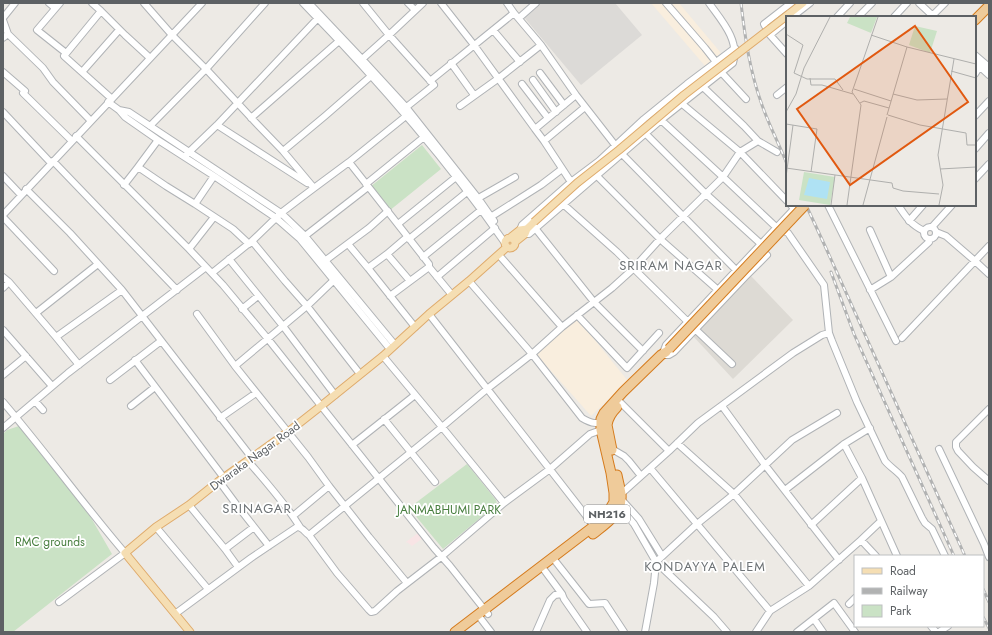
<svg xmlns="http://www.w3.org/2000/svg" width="992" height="635" viewBox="0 0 992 635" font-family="Jost,sans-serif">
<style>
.commercial{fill:#f9eede}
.industrial{fill:#dcdad7}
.education{fill:#dddad4}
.medical{fill:#f8e4e5}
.green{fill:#cae2c5}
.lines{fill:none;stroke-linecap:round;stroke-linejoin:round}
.minor-casing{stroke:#b0b3b6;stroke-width:8}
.major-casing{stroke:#dfab6c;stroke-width:9}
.highway-casing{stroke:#d57b1d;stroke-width:11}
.minor{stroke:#fff;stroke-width:6}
.major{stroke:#f5deb3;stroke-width:7}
.highway{stroke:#efcb9a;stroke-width:9}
.rail-casing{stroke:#b1b2b2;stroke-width:3}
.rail{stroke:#fff;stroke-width:1.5;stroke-dasharray:4.5;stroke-linecap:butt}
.major-bridge-casing{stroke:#dfab6c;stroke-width:9;stroke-linecap:butt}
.highway-bridge-casing{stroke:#d57b1d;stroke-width:11;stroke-linecap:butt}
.major-bridge{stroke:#f5deb3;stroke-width:7}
.highway-bridge{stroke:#efcb9a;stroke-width:9}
.labels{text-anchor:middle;stroke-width:3.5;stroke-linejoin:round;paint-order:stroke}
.shield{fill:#fff;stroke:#8e9092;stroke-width:1}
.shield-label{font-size:11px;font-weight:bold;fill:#5d6164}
.street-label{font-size:12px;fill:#5d6164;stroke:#fff}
.park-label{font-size:12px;fill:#497f40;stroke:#fff}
.neighbourhood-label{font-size:13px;letter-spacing:1px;fill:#6e7376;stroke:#fff}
.inset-road{fill:none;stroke:#afafad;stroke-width:1}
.view{fill:#e15910;fill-opacity:0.15;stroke:#e15910;stroke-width:2}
.inset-edge{fill:none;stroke:#5d6164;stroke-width:2}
</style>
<rect width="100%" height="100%" fill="#edeae5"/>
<path class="commercial" d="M651 3H679L721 53 705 66Z
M577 318 628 381 591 416 536 354Z"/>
<path class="industrial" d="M538 3H615L642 35 581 85 523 16Z"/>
<path class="education" d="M751 276 793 320 733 379 692 335Z"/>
<path class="medical" d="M418 533 423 538 412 546 407 542 406 543V542Z"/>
<path class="green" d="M422 145 441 169 389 211 370 187Z
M19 426 90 516 112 554 13 632H3V434L7 430Z
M467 464 496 500 497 504 443 549 409 508Z"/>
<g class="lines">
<g class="minor-casing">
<path id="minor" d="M49 3 55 8
M60 3 37 30 66 53
M92 3 101 11
M144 3 172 35 206 69 256 123 283 151
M303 3C376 78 445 157 505 243
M309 3 362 59 406 107 478 198 494 221
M408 3 415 10
M441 3 474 45 535 129
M507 3 514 13 541 45 576 95
M666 3 705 48 716 62
M919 3 934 17
M792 17 810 3
M837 17 850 3
M858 17 872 3
M894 17 907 3
M931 17 945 3
M3 18 15 3
M519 18 536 3
M3 20 8 34
M493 30 520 62
M770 35 787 21
M3 38 8 34 43 68 53 82 91 121
M787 54 770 35 764 24 791 3
M975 55 989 67
M360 61 389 35 363 3
M975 62 989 75
M451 63 474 95
M3 72 25 91 23 93 72 141
M82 72 119 30
M721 72 746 99
M540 73 564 105
M975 74 980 66
M533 80 556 112
M430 81 514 13
M522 84 548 118
M702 86 744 126 758 141 777 152
M777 95 787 87
M112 99 64 56 101 11 125 35 150 58
M108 102 119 110 125 117 158 140 214 176 276 218 300 239 390 349
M681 103 740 152 787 201
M460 106 499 78 541 45
M404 109 434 85 389 35 423 3
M119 110 129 112 281 213 305 236 395 345
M3 112 51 163
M975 116 989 101
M251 118 339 41
M661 120 723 177 740 152 758 141
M217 125 307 183
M150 126 206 69 265 3
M645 133 706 194 761 244
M76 136 189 249
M158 140 138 167 166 186 195 204 233 229 249 244
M544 141 585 107
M975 149 989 133
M187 154 217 125 318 18
M53 161 177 290
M349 162 429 264V267L452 295
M596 175 660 239 718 290
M3 176 21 195
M975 179 989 164
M571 182 544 141 535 129 576 95 622 154 736 270
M366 184 424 137
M124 185 138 167
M314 188 283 151 325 116 371 76
M26 189 70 233 122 290 252 458
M475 200 515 177
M195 204 214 176
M563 204 617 252 688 322
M828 205 896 341
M898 205C906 217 910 224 924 231
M3 215 202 3
M3 217 54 271
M214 217 189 249 223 285 268 339 434 548 450 566 488 614
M489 218 541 185 562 169
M909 221 923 205
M398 224 456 177
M924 233a6 6 0 1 1 12 0a6 6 0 1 1-12 0Z
M932 227 952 205
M520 230 522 225 571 182 599 161 644 119 687 84 735 48
M870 230 891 277
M936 232 946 236 975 261 989 274
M525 234H529L661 120 733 63C740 40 721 20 709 3
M305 236 368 187
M407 237 387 254 368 268 415 327
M409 239 467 192
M252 241 285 281 307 306 360 374
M348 244 368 268
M387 254 410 281
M499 255 562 327
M423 257 481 210
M229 259 283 326 335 395
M326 260 369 228 388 211
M212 273 252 241 281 213 302 197 314 188 349 162 406 116
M3 277 9 282 3 288
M437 277 495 228
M469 281 532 354 582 418C591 423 593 424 604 422
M9 282 56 337 122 290
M870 290 891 277 929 242 930 239
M390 296 429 267
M242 309 258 296
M36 313 98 264
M197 314 235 366 307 306 334 280
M429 314 594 526
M577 315 627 368 659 333
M695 329 732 364
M3 330 52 386
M56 337 79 365
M902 338 989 246
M643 351 594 302 612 288 633 269 660 239 723 177 776 227 788 233 824 285 829 333 832 341 857 402 885 461C890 467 897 471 902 477L922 518 925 523 932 529 945 556
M663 353 666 345 794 209 791 205
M664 355H669L674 352 745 277 767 255
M383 356 442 427 504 503
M135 360 224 478
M235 366 308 457 329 486 369 537 407 583
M3 375 26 356
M110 380 161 341
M35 401 43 410
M3 402C45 451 83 504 125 553L59 602
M621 403 669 451
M131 406 155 387
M722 406 765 465 839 560
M989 409 956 442V447L958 451 973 467 989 481
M220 418 256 393
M384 419 435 482
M3 428 68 373 206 267
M677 443 734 494 809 586
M844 444 862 478 897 556
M352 445 415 395
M612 449 624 456 629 461 641 476
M939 449 984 544 989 557
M248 461C266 482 285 503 300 527
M650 468 770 611
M219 481 236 504 269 546
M785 490 844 444 870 428
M621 494 669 451 698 423 793 353 822 335 829 333
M621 499 639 519 662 556
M189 505 225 549 254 527
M618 505 634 524 656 562 714 617 727 632
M293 516 329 486
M811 525 862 478
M156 527 208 589
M309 535 442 427 487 389 532 354 562 327 594 302 535 228
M861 540 876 556
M225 549 238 567
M556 562 589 604 605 603 624 632
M545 571 562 594
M849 604 855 598
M175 614 251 558 297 527C303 527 305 533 309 535L337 573 369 610 371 612 375 611 397 591 441 557 504 503 550 469 590 434 601 430
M478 615 491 632
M814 619 823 632
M931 626 936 632
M536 632 550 600 555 595 562 594 564 599 587 632
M645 632 654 583 656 562 697 524 734 494 792 440 837 413
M756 632 770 611 809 586 861 540 881 521
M797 632 834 603 855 632
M939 632 948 626"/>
</g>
<g class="major-casing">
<path id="major" d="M789 14 803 3
M510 238 520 230 527 229
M505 243a5 5 0 1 1 10 0a5 5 0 1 1-10 0Z
M515 242 525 234 527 229 534 222
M190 632 125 553 156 527 189 505 219 481 288 432 321 406 383 356 429 314 469 281 507 247"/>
</g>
<g class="highway-casing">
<path id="highway" d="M975 20 989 6
M612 450 607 425C608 418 612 412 617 407
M593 534C607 523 623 513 621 494 620 487 618 481 617 475
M455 632 594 526 607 514 614 502V493L611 473 601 430V419L604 413 623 392 661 355 666 352"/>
</g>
<use href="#minor" class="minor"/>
<use href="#major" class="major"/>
<use href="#highway" class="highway"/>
<g class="rail-casing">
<path id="rail" d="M741 3C745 38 750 72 762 105 769 125 779 144 787 164
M806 205 825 246 965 556
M831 272 854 334 954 556
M983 589 989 602
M983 617 989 628"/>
</g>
<use href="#rail" class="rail"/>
<g class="major-bridge-casing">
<path id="major-bridge" d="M534 222 577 183 619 150 684 95 789 14"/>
</g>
<g class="highway-bridge-casing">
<path id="highway-bridge" d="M669 349 805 205"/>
</g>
<use href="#major-bridge" class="major-bridge"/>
<use href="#highway-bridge" class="highway-bridge"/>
</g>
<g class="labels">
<rect class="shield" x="584" y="505" width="46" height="18" rx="3"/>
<g class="shield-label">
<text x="607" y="518">NH216</text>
</g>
<g class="street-label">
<text transform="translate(255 456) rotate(-36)" y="4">Dwaraka Nagar Road</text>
</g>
<g class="park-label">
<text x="449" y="514">JANMABHUMI PARK</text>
<text x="50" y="546">RMC grounds</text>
</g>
<g class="neighbourhood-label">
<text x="671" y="270">SRIRAM NAGAR</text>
<text x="257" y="513">SRINAGAR</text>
<text x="705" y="571">KONDAYYA PALEM</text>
</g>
</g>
<g transform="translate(786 16)">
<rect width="190" height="190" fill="#edeae5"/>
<path d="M64 1H91L85 17 61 7ZM129 10 151 15 144 37 123 29ZM18 156 49 161 44 189 13 184Z" fill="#cae2c5"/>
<path d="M23 162 44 166 41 183 18 179Z" fill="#afe2f4"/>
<path class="inset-road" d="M0 18 17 29 8 57 21 63H49L57 74M85 19 121 31 101 99M121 31 190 48M165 55 190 62M24 62 25 69H36L67 78M68 73 105 85M107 78 131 84 161 83M74 87 78 85 103 92M0 96 10 78 18 52 44 1M102 99 134 109 180 117M0 108 31 113 25 156M180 117 181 129H190M0 152 106 167 107 172 117 175 153 178M154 153 190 151M0 161 7 109M45 189 49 159M61 189 75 89 66 76 92 1M77 189 101 101M153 189 157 169 152 139 168 43"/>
<path class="view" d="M129 10 182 86 64 169 11 93Z"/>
<rect width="190" height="190" class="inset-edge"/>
</g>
<rect width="992" height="635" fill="none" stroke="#5d6164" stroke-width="8"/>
<rect x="854" y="555" width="130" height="72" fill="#ffffff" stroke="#bec0c1"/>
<rect x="862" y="568" width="20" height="6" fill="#f5deb3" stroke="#bec0c1"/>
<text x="890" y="575" font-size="12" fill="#5d6164">Road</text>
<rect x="862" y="588" width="20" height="6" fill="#b1b2b2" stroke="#bec0c1"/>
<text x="890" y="595" font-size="12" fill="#5d6164">Railway</text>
<rect x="862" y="605" width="20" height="12" fill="#cae2c5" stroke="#bec0c1"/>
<text x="890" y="615" font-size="12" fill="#5d6164">Park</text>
</svg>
